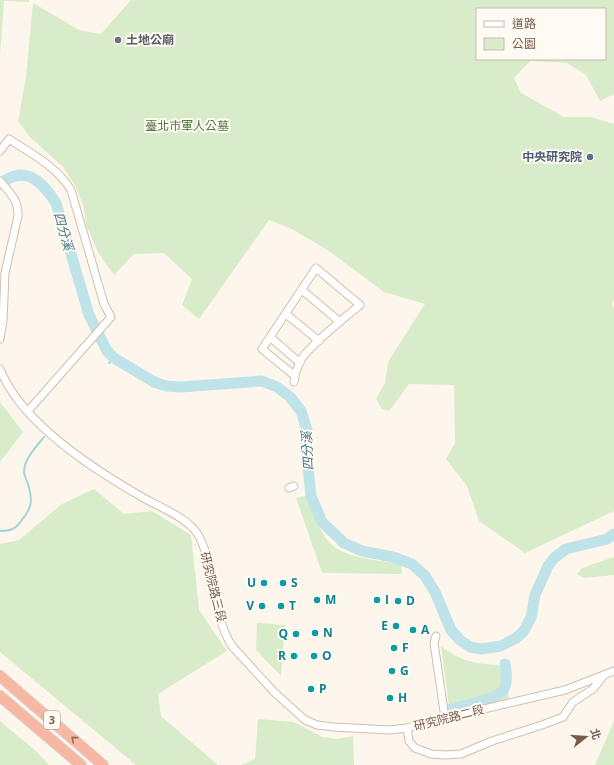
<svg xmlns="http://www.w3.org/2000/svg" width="614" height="765" viewBox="0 0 614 765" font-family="'Open Sans','Noto Sans TC',sans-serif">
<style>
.green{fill:#d8ecc9;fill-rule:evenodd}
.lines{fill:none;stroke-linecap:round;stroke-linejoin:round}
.stream{stroke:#a5d3da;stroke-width:2}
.river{stroke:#bfe3e8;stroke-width:11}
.minor-casing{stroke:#d1beb0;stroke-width:9}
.highway-casing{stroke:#dad1cd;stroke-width:12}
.minor{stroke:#fff;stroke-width:7}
.highway{stroke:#f7b7a3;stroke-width:10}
.oneway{stroke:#936e5e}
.worship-dot{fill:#6b7280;stroke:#fffaf3;stroke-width:1.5}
.service-dot{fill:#5c6f8a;stroke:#fffaf3;stroke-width:1.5}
.culture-dot{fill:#0f9aa8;stroke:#fffaf3;stroke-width:1.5}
.labels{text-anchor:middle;stroke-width:4;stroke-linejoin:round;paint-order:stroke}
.shield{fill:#fffaf3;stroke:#a28b7f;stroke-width:1}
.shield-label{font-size:11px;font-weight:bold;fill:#7a5c4d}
.worship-label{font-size:12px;font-weight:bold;fill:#5b616d;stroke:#fffaf3;text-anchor:start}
.park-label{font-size:12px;fill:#537a41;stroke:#fffaf3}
.service-label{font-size:12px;font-weight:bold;fill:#4e5e75;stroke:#fffaf3;text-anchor:end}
.culture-label{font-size:12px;font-weight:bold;fill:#0d838f;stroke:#fffaf3;text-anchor:start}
.street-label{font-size:12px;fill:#7a5c4d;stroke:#fffaf3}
.water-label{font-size:13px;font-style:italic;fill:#437c86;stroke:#fffaf3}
</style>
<rect width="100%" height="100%" fill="#fdf6ec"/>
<path class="green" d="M0 0H29V2L4 1 0 55Z
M131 0H614V94L600 101 586 75 567 63 530 61 514 78 521 93 564 117H591L614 124V300L612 304 614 308V511L525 553 479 521 467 486 446 459 455 443 454 385 409 384 389 411 382 409 376 399 385 383 388 362 425 304 384 292 329 251 292 229 269 220 199 319 182 305 192 279 164 253 134 254 114 275 99 254 86 225 84 208 76 187 63 167 29 136 18 121 26 77 33 3 79 30 101 34ZM477 9H605V59H477Z
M0 402 23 432 0 462Z
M94 489 124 514 152 511 191 535 199 610 227 651 158 694 161 716 218 765H136L0 652V544L19 540 62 504Z
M306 496C312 510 318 528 328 541 343 559 379 560 401 564L402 574 322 573 296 498Z
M614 557V575L584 578 577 574 582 568Z
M257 623 285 625 281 676 256 650Z
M441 646C460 661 475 664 499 665L510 701 450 714Z
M258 719 294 722 322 737 338 739 353 736 354 765H241L255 759Z
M0 721 37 752 49 765H0Z
M614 721V765H595Z"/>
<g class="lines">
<path class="stream" d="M109 363 114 358
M0 531C10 531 16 529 21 521 32 508 33 501 28 484 27 480 24 476 24 472 24 459 36 447 44 437"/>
<path class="river" d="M0 184C25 164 42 181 56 203L89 315 107 351 114 358 154 382 166 386 181 387 262 381 277 387 290 397 301 411 307 430 308 467 311 496 322 522 344 543 362 551 393 557 412 564 425 576 435 592 451 630 460 640 470 647 481 649 501 646 516 638 523 632 531 618 535 595 548 566 554 558 566 549 607 539 614 534
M451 709C463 706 498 699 504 689 508 681 506 672 505 664"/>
<g class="minor-casing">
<path id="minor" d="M0 151 9 139C32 154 56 166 71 190L104 304 111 317 28 411
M0 181C9 192 19 200 18 216L5 273 3 321 0 339
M302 290 340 322
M286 314 319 341
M270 337 300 363
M0 369C21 423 93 469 142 497 159 507 179 514 193 528 204 540 207 558 210 573 215 596 219 626 232 646L274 692 305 720 317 725 334 727 390 730 407 728 445 718 565 690 614 671
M294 382C295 374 298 365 302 358 316 340 342 320 360 305L316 268 262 349 295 376
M289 488 294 486
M436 636 434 643 445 718
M407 728 409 741 415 748 431 754 445 755 461 754 492 741 542 725 563 717 573 702 593 689 604 675"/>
</g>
<g class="highway-casing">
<path id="highway" d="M0 676 103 765
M0 696 81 765"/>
</g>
<use href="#minor" class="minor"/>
<use href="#highway" class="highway"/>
</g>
<defs><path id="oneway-chevron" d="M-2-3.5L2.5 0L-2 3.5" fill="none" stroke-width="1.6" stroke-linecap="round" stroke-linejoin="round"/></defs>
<use class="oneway" href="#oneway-chevron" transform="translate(74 739) rotate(-139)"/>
<circle class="worship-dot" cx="118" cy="40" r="4"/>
<circle class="service-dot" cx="590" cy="157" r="4"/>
<g class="culture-dot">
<circle cx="264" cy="583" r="4"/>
<circle cx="283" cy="583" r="4"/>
<circle cx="317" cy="600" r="4"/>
<circle cx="377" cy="600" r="4"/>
<circle cx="398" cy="601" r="4"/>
<circle cx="262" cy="606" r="4"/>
<circle cx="281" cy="606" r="4"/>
<circle cx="396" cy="626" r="4"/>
<circle cx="413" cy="630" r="4"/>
<circle cx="315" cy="633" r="4"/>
<circle cx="296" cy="634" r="4"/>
<circle cx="394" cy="648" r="4"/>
<circle cx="294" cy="656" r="4"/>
<circle cx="314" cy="656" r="4"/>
<circle cx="392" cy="671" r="4"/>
<circle cx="311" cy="689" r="4"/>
<circle cx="390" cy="698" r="4"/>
</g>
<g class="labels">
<rect class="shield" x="44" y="711" width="16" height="18" rx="3"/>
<g class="shield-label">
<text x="52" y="724">3</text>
</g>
<g class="worship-label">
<text x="126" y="44">土地公廟</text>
</g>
<g class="park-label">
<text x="187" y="130">臺北市軍人公墓</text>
</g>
<g class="service-label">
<text x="582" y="161">中央研究院</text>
</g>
<g class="culture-label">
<text x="256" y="587" text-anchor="end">U</text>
<text x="291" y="587">S</text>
<text x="325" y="604">M</text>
<text x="385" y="604">I</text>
<text x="406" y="605">D</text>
<text x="254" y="610" text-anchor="end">V</text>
<text x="289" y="610">T</text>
<text x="388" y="630" text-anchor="end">E</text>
<text x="421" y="634">A</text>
<text x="323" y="637">N</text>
<text x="288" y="638" text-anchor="end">Q</text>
<text x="402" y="652">F</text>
<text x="286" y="660" text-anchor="end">R</text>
<text x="322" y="660">O</text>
<text x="400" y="675">G</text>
<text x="319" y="693">P</text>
<text x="398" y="702">H</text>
</g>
<g class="street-label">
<text transform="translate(213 587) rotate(76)" y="4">研究院路三段</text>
<text transform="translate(449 718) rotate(-14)" y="4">研究院路二段</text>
</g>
<g class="water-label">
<text transform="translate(64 231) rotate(74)" y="5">四分溪</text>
<text transform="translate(307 451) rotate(-93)" y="5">四分溪</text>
</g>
</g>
<rect x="476" y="8" width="130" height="52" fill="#fffaf3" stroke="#cabbb1"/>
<rect x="484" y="21" width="20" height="6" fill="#ffffff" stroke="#cabbb1"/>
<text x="512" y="28" font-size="12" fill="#7a5c4d">道路</text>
<rect x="484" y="38" width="20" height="12" fill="#d8ecc9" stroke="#cabbb1"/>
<text x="512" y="48" font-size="12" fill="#7a5c4d">公園</text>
<g transform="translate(586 737) rotate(73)" stroke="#fffaf3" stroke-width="3" paint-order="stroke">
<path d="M0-3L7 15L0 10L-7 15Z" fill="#7a5c4d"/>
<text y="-6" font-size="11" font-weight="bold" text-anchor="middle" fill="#7a5c4d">北</text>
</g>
</svg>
